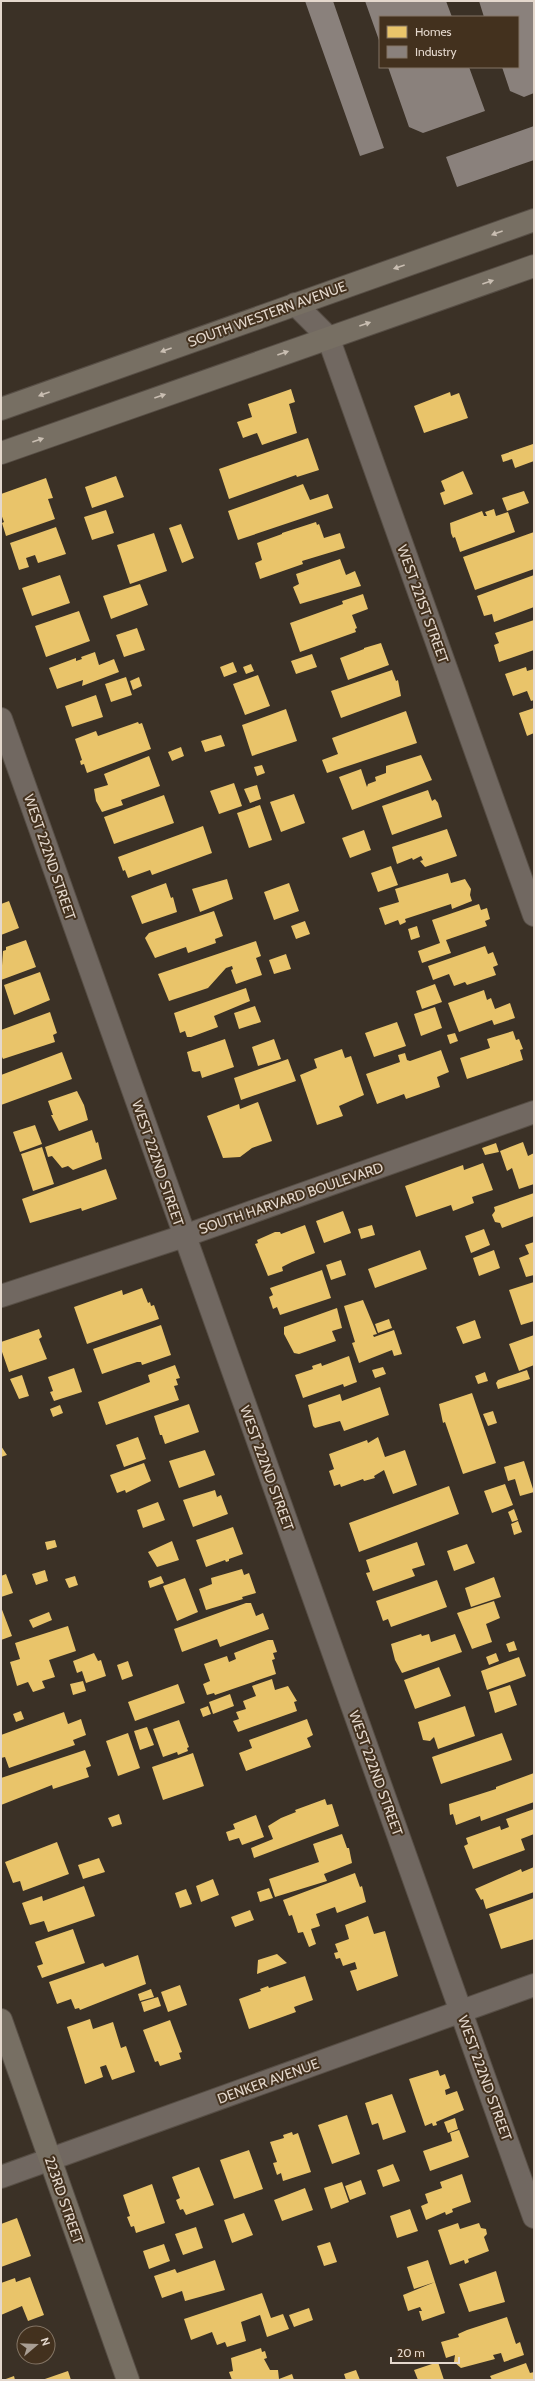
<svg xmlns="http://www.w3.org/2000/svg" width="535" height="2381" viewBox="0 0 535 2381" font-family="Cabin,sans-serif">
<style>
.homes{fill:#e9c46a}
.industry{fill:#8a817c}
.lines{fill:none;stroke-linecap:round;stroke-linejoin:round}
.minor-casing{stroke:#574e45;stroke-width:24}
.major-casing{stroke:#574e45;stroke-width:24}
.minor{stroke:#716861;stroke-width:22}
.major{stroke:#776f63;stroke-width:22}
.oneway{fill:#c9beb2}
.labels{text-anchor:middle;stroke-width:4;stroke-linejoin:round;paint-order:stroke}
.street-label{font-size:14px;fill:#e4d8cd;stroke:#43311e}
</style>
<rect width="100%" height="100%" fill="#3b3126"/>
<path class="homes" d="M291 389 295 402 289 404 297 433 262 445 257 433 243 438 237 422 252 417 248 404Z
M450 392 451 396 459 393 468 418 424 433 414 406Z
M308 438 319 470 297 477 296 475 229 499 219 469Z
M533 444 534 461 515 468 512 459 503 462 501 455Z
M463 471 473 494 444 505 440 493 445 491 441 481Z
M116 476 124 497 92 508 85 487Z
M46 478 53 498 48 499 55 519 6 536 2 523 4 522 1 514V494Z
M303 484 310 500 328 494 333 508 238 540 228 511Z
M524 491 529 503 507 511 502 498Z
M494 509 496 516 508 512 515 532 460 552 455 537 453 538 451 533 450 523 482 511 484 516H487L485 512Z
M106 510 114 533 92 540 84 517Z
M316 522 317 525 319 524 324 538 340 533 345 548 302 561 303 564 260 579 255 563 262 560 257 543 282 534V533Z
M181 524 194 558 182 563 169 528Z
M56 527 66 554 38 563 35 555 26 558 29 567 19 570 10 543Z
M534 532V569L475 590 463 557Z
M154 533 167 571 130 584 117 545Z
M340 559 346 575 355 571 361 586 300 604 293 587 299 584 296 574Z
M60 575 70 603 32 616 22 588Z
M534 575V607L494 622 492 614 484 616 477 596Z
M140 584 148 605 111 619 103 596Z
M363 594 368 609 352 615 357 628 355 629 356 632 300 652 290 623 343 604 342 601Z
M79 611 90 641 46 657 35 626Z
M534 620V650L499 662 494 645 499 643 495 633Z
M137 628 145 650 124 657 116 635Z
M381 643 389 665 348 680 340 658 364 649V648Z
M95 652 99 665 114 659 119 672 82 686 83 680 57 689 49 668 76 658V661L82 659 81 657Z
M312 654 317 667 296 674 291 661Z
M233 662 237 672 224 677 220 667Z
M251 664 254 671 246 674 243 667Z
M526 667 527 671 534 669V700L531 701 527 691 513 696 505 674Z
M392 670 396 681 398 680 401 696 341 718 331 691Z
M258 675 270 706 245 715 233 684Z
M126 677 132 695 111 702 105 684Z
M139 677 142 686 133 690 130 681Z
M96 695 103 717 72 727 65 706Z
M534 708V733L527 736 519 713Z
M286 709 297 741 252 756 242 725Z
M406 711 417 743 327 773 322 760 338 754 332 738Z
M138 722 139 724 142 723 151 749 87 773 84 764 81 765 80 761 82 760 75 739 96 731 98 736Z
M221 735 225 746 205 752 201 741Z
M181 747 184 756 172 761 168 752Z
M421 755 432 780 352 810 339 777 361 769 367 787 368 784 376 781 375 777 386 773V766Z
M149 756 160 786 121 800 123 805 102 812 96 801 94 789 108 785 104 774Z
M262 765 265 773 257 776 254 767Z
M234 783 242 806 219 814 210 791Z
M257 785 261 799 250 803 244 789Z
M428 790 432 801 435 799 438 803 442 817 392 835 382 806Z
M294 794 305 823 281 832 270 802Z
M164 795 174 823 114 844 104 817Z
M260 805 272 840 249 848 237 813Z
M203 826 212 853 152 875 150 870 128 878 125 870 123 871 118 857Z
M447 829 457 856 425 867 420 861 423 860 421 856 413 860 412 858 397 864 392 847Z
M364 830 371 850 350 858 342 838Z
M391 866 398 885 378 892 371 873Z
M448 873 451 883 465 879 471 889 470 895 472 901 452 909 451 904 405 919 406 922 400 925 398 920 385 925 379 908 399 902 395 889Z
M227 879 233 899 200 912 192 889Z
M166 883 171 898 173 897 177 912 142 924 131 896Z
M289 883 299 911 274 920 264 892Z
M9 901 19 928 1 935V904Z
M479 904 481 910 487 908 490 919 485 921 487 926 446 940 451 953 422 963 418 951 440 943 432 920Z
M214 911 223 936 215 939 216 943 188 953 186 947 155 958 145 938 149 933Z
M305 921 310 934 296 939 291 926Z
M417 926 420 937 411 940 408 929Z
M26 940 36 967 1 980 3 951 6 950V947Z
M256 941 261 956 256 958 262 975 236 984 231 970 233 969 232 966 226 968 208 988 169 1001 158 974Z
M485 946 488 954 493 952 498 965 493 967 496 975 467 985 465 982 454 986 449 974 433 980 428 966Z
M286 954 291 969 274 974 269 960Z
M40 972 50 1000 14 1015 4 985Z
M435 984 442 1002 422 1009 416 991Z
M246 988 250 1001 214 1016 218 1027 191 1037H187L185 1031 180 1033 174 1013Z
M484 990 487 1000 491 998 495 1009 510 1003 515 1018 494 1025 492 1020 459 1032 448 1003Z
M255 1006 261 1022 239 1029 234 1013Z
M435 1007 442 1028 421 1036 414 1014Z
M50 1012 57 1033 53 1035 55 1042 3 1059 1 1055V1030Z
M397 1022 406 1046 374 1057 365 1033Z
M513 1031 516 1040 519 1039 523 1049 520 1050 523 1060 467 1079 460 1058 490 1048 487 1039Z
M455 1033 458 1041 450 1044 447 1035Z
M225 1039 234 1067 202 1078 200 1071 195 1072 192 1071 187 1052Z
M274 1039 281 1059 258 1066 252 1047Z
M342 1049 345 1058 351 1056 364 1095 339 1106 343 1116 317 1125 300 1075 317 1068 314 1059Z
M441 1050 449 1072 437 1077 440 1087 406 1099 404 1094 377 1104 366 1074 400 1062 398 1055 405 1053 407 1060 410 1061Z
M62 1052 72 1079 1 1105V1075Z
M288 1059 296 1081 241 1100 234 1078Z
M77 1091 84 1105 88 1120 59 1131 51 1115H53L48 1101Z
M258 1102 272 1141 252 1148 240 1157 223 1158 207 1116 239 1104 240 1109Z
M35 1125 42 1144 20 1152 13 1132Z
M92 1130 96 1143 98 1142 102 1159 73 1170 68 1166 62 1168 52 1156 48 1157 45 1147Z
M523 1142 528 1156 534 1153V1184L519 1189 512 1168 507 1171 500 1151Z
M496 1143 499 1152 485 1155 482 1148Z
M42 1147 54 1184 33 1191 21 1154Z
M483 1163 493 1190 472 1197 474 1203 453 1211 451 1205 416 1217 405 1186 463 1165 464 1170Z
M106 1169 117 1199 82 1211 81 1208 30 1223 22 1199Z
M534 1193V1216L502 1228 500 1223 495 1222 492 1215 495 1211 494 1207Z
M343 1211 351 1233 324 1243 316 1221Z
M305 1225 315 1253 292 1262 282 1267 283 1271 268 1276 255 1244 258 1243 257 1240 275 1232H280L281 1234Z
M372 1225 375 1235 361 1239 358 1229Z
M484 1229 490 1245 471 1253 465 1236Z
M534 1242V1275L526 1277 519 1258 529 1254 525 1245Z
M420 1250 427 1269 375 1288 368 1269Z
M494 1250 500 1268 479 1276 473 1258Z
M341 1260 346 1275 331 1280 326 1265Z
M322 1270 331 1298 280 1315 277 1307 273 1309 269 1297 273 1295 270 1288Z
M534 1282V1321L521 1325 509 1290Z
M142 1288 148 1303 150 1302 151 1306 154 1305 159 1319 87 1344 74 1307 122 1290 123 1295Z
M363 1300 377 1334 373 1335 374 1337 394 1330 402 1354 394 1356 392 1350 359 1363 352 1343 355 1342 344 1306Z
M337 1308 342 1328 332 1331 336 1341 299 1354 294 1353 284 1334V1327Z
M389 1319 392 1328 378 1333 375 1324Z
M475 1320 481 1338 463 1344 456 1327Z
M161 1325 171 1355 142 1365 141 1362H137L102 1374 93 1349Z
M39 1329 42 1337 39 1339 47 1359 9 1372 1 1349V1342Z
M534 1335V1365L519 1371 509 1344Z
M349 1356 357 1382 344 1387 343 1384 303 1398 295 1375 313 1369 312 1366 321 1363 322 1366Z
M175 1365 180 1378 176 1379 178 1385 174 1386 179 1400 106 1425 98 1402 150 1382 148 1375Z
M383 1367 386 1374 375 1378 372 1370Z
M74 1368 82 1392 54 1401 50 1392 53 1391 48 1377Z
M527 1370 530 1379 498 1389 496 1383 498 1380Z
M485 1372 488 1381 478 1384 475 1376Z
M22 1375 29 1396 19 1399 10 1379Z
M380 1387 389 1415 344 1431 340 1421 315 1428 313 1426 308 1405 340 1394 342 1401Z
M472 1393 496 1463 463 1474 445 1422 443 1423 439 1404Z
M189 1404 199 1432 165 1444 162 1435H160L154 1416Z
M60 1405 63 1413 53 1417 50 1409Z
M493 1411 497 1423 488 1426 483 1414Z
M138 1437 146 1459 124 1467 116 1445Z
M378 1437 385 1457 405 1450 417 1485 393 1494 384 1470 374 1476 375 1478 364 1481 363 1479 341 1487 340 1484 334 1486 329 1471 334 1469 329 1454 367 1440 368 1443Z
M1 1446 7 1455 1 1457Z
M205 1450 215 1475 179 1488 169 1461Z
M524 1461 534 1492 520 1496 515 1479 508 1481 504 1467Z
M144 1463 151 1481 126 1493 125 1490 117 1493 110 1475Z
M505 1484 513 1505 492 1513 484 1491Z
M449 1486 459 1514 359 1552 349 1523Z
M215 1490 217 1497 221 1495 228 1514 193 1527 183 1500Z
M158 1502 165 1520 143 1528 137 1510Z
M514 1509 518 1520 512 1522 508 1512Z
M518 1521 522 1532 514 1535 511 1524Z
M233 1527 243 1554 229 1559V1561L226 1562 225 1560 206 1567 196 1540Z
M55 1540 57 1547 47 1550 45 1542Z
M172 1541 179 1560 157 1567 148 1552Z
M417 1542 425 1565 412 1569 415 1576 373 1591 366 1573 370 1572 366 1560Z
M467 1544 475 1563 454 1571 447 1551Z
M242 1569 244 1575 249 1573 256 1593 242 1597 243 1599 206 1610 199 1589 212 1584 211 1578Z
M45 1570 48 1581 36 1585 32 1574Z
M6 1574 13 1593 1 1597V1576Z
M75 1576 78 1585 69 1588 65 1579Z
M161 1576 164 1583 150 1588 148 1581Z
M494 1577 501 1597 471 1607 465 1588Z
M185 1578 198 1612 177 1621 163 1586Z
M437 1580 447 1607 391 1627 388 1619 383 1621 376 1601Z
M494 1601 500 1618 486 1624 492 1642 472 1649 457 1613Z
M246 1603H251L256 1616 263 1613 269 1629 220 1647 217 1639 182 1652 174 1629Z
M1 1607 12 1636 1 1640Z
M49 1612 52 1620 33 1628 29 1620Z
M68 1626 76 1651 49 1660 55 1677 42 1681 45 1688 33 1692 28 1682 17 1686 10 1662 20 1659 15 1643Z
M421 1634 422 1636 429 1634 431 1642 455 1634 462 1652 402 1673 395 1660 391 1644Z
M268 1640H273L277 1652 273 1653 275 1659 272 1660 276 1674 215 1695 214 1693 207 1695 203 1684 210 1681 204 1664 227 1656 229 1662 236 1659 234 1653Z
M514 1641 517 1650 509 1652 506 1644Z
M94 1653 98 1661 101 1660 106 1676 86 1683 82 1671 77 1673 73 1661Z
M496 1653 499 1661 489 1665 486 1657Z
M519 1657 526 1676 487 1690 481 1671Z
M128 1661 133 1676 122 1680 117 1665Z
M439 1667 451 1696 415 1709 404 1680Z
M272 1679 275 1690 288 1686 297 1701 294 1702 297 1711 238 1732 233 1721 239 1719 236 1712 246 1709 243 1701 256 1696 252 1686Z
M83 1681 86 1691 73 1695 70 1684Z
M178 1684 185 1703 135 1721 128 1702Z
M510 1685 517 1705 495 1713 489 1692Z
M230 1694 234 1706 213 1714 209 1702Z
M208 1706 211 1714 203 1717 200 1709Z
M465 1706 475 1736 438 1749 434 1737 430 1741 423 1740 418 1722Z
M21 1711 24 1719 16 1722 13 1714Z
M64 1712 68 1724 81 1719 86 1735 73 1740 75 1745 9 1768 5 1757 1 1758V1735Z
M307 1719 313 1735 307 1738 311 1747 246 1771 239 1753 252 1748 249 1740Z
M179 1720 189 1747 187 1748 188 1751 178 1755 177 1752 163 1757 153 1729Z
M147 1727 154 1745 140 1750 134 1731Z
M128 1733 140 1768 118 1776 106 1741Z
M502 1733 512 1760 441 1784 432 1757Z
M85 1750 91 1766 86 1768 89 1777 53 1789 52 1785 1 1805V1778Z
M193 1753 204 1786 163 1800 152 1767Z
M534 1773V1802L481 1821 480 1816 456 1825 453 1814 450 1815 449 1804 496 1789V1787Z
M325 1799 327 1805 332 1804 339 1826 254 1858 251 1848 273 1839 268 1826 281 1818 296 1812 295 1810Z
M534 1809V1834L521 1839 525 1850 473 1869 464 1846 468 1844 466 1838 500 1826 501 1830 509 1827 506 1819Z
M119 1814 122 1824 112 1827 108 1818Z
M256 1815 264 1837 242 1845 239 1838 229 1841 226 1832 235 1829 233 1824Z
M342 1834 347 1848H349L352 1863 324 1874 327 1881 275 1897 269 1879 319 1862 313 1844Z
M57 1842 69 1874 23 1891 20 1881 13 1883 5 1862Z
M99 1858 105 1872 83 1879 78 1865Z
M534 1867V1892L486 1909 483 1899 481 1900 475 1889 521 1869 522 1872Z
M355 1873 360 1887 362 1886 366 1902 337 1913 335 1907 316 1914 320 1926 311 1929 316 1944 309 1947 303 1932 298 1933 292 1915 289 1916 283 1900Z
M213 1879 219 1895 201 1902 196 1886Z
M84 1886 95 1916 48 1932 44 1921 30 1925 22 1903 42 1896 43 1901Z
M269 1888 273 1898 260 1902 257 1892Z
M186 1889 192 1904 180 1908 175 1893Z
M534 1898V1939L501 1949 489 1914Z
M250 1910 254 1920 235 1927 231 1917Z
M368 1916 374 1934 385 1931 398 1976 357 1991 350 1971 357 1969 355 1962 343 1966 340 1958 336 1959 334 1953 338 1952 335 1944 349 1939 345 1925Z
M73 1929 85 1963 42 1978 37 1966 43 1964 35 1942Z
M277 1954 287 1963 257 1974 258 1960Z
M138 1955 146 1984 80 2010 79 2008 75 2009 71 1999 57 2004 49 1982 103 1963 105 1967Z
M305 1976 313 2000 294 2007 296 2012 249 2029 239 1999 261 1991 260 1989 268 1986 269 1988Z
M180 1985 187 2005 168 2012 161 1992Z
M151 1989 154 1997 140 2001 138 1994Z
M158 1997 161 2006 144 2012 141 2002Z
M90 2019 93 2029 113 2022 121 2048 126 2046 135 2072 112 2080 106 2065 100 2067 103 2077 85 2084 67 2027Z
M170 2020 182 2052 179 2053 181 2059 160 2066 158 2061 155 2062 143 2030Z
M438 2070 440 2076 445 2074 450 2088 445 2090 446 2095 457 2091 464 2110 436 2122 437 2125 433 2126 432 2123 425 2126 409 2079Z
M392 2094 406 2132 383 2140 378 2123 372 2125 365 2103Z
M347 2115 360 2154 332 2164 318 2125Z
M455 2118 458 2129 448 2133 444 2122Z
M459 2130 469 2157 430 2171 423 2151 452 2141 450 2133Z
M292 2132 293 2135 298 2133 311 2172 283 2181 281 2173 277 2175 273 2163 277 2162 270 2142 284 2138 283 2135Z
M249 2150 263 2189 234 2199 220 2160Z
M393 2164 400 2181 383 2187 377 2170Z
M199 2167 214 2205 186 2215 183 2209 180 2210 176 2200 180 2198 172 2177Z
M462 2174 471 2202 452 2209 453 2212 446 2215 445 2212 426 2220 421 2206 428 2203 425 2194 442 2188 440 2182Z
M361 2180 366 2194 350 2200 345 2186Z
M342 2182 349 2202 331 2209 324 2188Z
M152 2184 165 2223 136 2233 134 2226 131 2227 127 2217 130 2216 123 2195Z
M305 2188 313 2210 282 2221 274 2200Z
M410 2209 418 2231 397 2238 390 2216Z
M244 2213 253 2235 232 2243 224 2220Z
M17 2218 31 2256 1 2267V2224Z
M458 2223 460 2229 479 2223 481 2228 486 2229 487 2234 484 2237 489 2251 468 2259 469 2262 465 2264 464 2260 450 2265 438 2230Z
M196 2227 203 2248 183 2255 175 2234Z
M330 2242 337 2262 324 2266 317 2246Z
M164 2244 170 2261 149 2269 143 2251Z
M215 2260 225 2290 185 2301 182 2291 162 2298 154 2276 175 2269 177 2273Z
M428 2260 435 2282 414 2289 407 2267Z
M496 2271 505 2302 469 2312 459 2284Z
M30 2277 44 2315 28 2321 22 2306 1 2315V2283L15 2278 16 2282Z
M435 2282 445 2313 422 2321 419 2311H422L420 2307 408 2311 403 2295Z
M262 2293 271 2318 283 2314 289 2329 267 2337 260 2315 241 2322 246 2341 227 2347 225 2342 217 2345 212 2332 191 2340 184 2319Z
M309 2308 313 2320 294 2327 289 2315Z
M507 2317 516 2344 520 2342 524 2355 504 2362 501 2353 493 2355 495 2359 461 2368 454 2362 455 2355 446 2358 441 2342 459 2337 458 2334 467 2330Z
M261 2348 262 2352 265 2351 267 2358 264 2359 270 2370H278L279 2379 292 2374 294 2380H232L229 2372 233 2371 231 2358Z
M438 2362 444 2380H418L414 2370Z
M526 2363 530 2373 534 2372V2380H492L490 2376Z
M356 2370 360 2380H346L344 2374Z
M68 2371 71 2380H42Z
M14 2376 15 2380H3Z"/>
<path class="industry" d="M305 1H333L384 148 360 156Z
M365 1H446L452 17H380V43Z
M479 1H534V93L524 97 510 91 502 67H518V17H484Z
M388 67H469L485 111 423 133 409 127Z
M534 126V160L457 187 446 157Z"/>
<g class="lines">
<g class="minor-casing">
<path id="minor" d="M295 304 328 337 534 915
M1 719 534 2217
M1 1296 184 1236 534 1112
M1 2177 534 1985"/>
</g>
<g class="major-casing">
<path id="major" d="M1 409 534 220
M1 453 534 266
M1 2020 128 2380"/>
</g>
<use href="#minor" class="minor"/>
<use href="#major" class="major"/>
</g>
<defs><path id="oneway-solid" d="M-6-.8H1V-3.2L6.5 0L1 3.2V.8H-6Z"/></defs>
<g class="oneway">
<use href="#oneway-solid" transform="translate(497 233) rotate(160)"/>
<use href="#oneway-solid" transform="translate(399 267) rotate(161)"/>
<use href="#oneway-solid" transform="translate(488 282) rotate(-19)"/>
<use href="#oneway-solid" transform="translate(365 324) rotate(-19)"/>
<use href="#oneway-solid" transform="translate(166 350) rotate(160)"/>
<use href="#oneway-solid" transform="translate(283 353) rotate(-19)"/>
<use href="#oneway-solid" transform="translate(44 394) rotate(160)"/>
<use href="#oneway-solid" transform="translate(160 396) rotate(-19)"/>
<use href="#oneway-solid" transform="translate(38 440) rotate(-19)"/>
</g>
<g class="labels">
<g class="street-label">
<text transform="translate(267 314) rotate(-20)" y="5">SOUTH WESTERN AVENUE</text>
<text transform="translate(423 604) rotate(70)" y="5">WEST 221ST STREET</text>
<text transform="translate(50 857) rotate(71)" y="5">WEST 222ND STREET</text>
<text transform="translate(158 1163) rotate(71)" y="5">WEST 222ND STREET</text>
<text transform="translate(291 1198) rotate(-19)" y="5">SOUTH HARVARD BOULEVARD</text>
<text transform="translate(267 1468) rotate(70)" y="5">WEST 222ND STREET</text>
<text transform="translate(376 1773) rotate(70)" y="5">WEST 222ND STREET</text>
<text transform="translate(485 2078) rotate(70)" y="5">WEST 222ND STREET</text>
<text transform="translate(268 2081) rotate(-20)" y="5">DENKER AVENUE</text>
<text transform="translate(64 2200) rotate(71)" y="5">223RD STREET</text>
</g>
</g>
<rect width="535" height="2381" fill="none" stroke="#e4d8cd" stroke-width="4"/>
<rect x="379" y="16" width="140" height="52" fill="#43311e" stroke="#837464"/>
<rect x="387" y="26" width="20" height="12" fill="#e9c46a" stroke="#837464"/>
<text x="415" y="36" font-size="12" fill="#e4d8cd">Homes</text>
<rect x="387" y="46" width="20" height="12" fill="#8a817c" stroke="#837464"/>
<text x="415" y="56" font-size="12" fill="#e4d8cd">Industry</text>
<g transform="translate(36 2345) rotate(71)"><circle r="19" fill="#43311e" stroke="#837464"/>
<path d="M0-3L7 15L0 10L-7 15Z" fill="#a99e93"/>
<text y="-6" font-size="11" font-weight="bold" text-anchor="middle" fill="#e4d8cd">N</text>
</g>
<path d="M391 2357v6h68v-6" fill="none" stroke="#e4d8cd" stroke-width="2"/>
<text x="397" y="2357" font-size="12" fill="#e4d8cd" stroke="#43311e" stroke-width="3" paint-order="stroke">20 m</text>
</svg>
